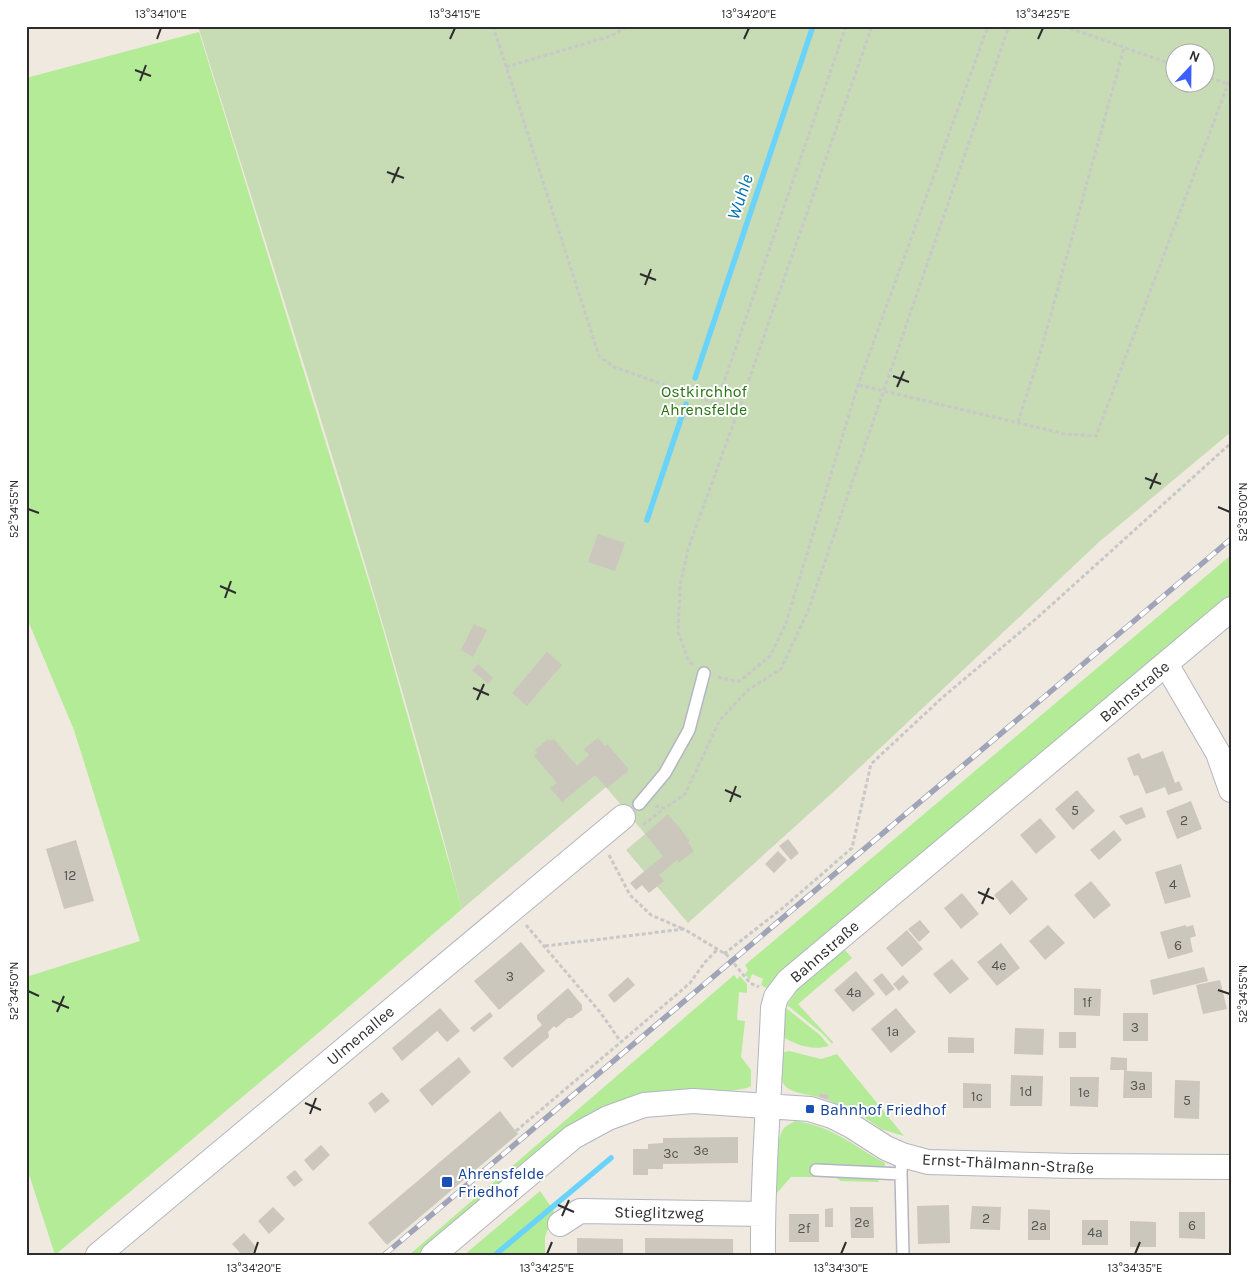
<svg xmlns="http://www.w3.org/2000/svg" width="1257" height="1281" viewBox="0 0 1257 1281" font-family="Karla,sans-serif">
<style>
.green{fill:#b3eb97}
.cemetery{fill:#c7dbb4;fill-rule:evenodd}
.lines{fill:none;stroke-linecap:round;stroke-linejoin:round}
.stream{stroke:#69d3fb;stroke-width:5.5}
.building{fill:#cbc7bd}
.service-casing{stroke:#b3b5c2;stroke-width:14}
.minor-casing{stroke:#b3b5c2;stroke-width:26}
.path{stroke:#c8c8c8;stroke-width:3;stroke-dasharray:4 2.5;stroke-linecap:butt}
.service{stroke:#fff;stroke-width:11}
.minor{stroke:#fff;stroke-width:24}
.rail-casing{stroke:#a0a4b9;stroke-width:5.5}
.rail{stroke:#fff;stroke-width:4;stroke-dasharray:11;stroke-linecap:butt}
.ticks{fill:none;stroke:#2d2d2d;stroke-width:2}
.transit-dot{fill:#1a4fb4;stroke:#fff;stroke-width:2}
.labels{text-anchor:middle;stroke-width:4;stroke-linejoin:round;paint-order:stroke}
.number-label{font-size:14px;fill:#545451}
.park-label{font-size:16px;fill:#277413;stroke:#fff}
.street-label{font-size:16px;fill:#2d2d2d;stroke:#fff}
.transit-label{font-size:16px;fill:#164399;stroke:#fff;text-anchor:start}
.water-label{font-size:18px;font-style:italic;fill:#0071af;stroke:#fff}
.neatline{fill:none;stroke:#2d2d2d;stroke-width:2}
.ticks-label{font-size:12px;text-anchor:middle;fill:#2d2d2d}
</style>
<rect width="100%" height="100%" fill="#f0e9df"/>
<path class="green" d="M199 32 379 615 462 909 323 1029 55 1255 26 1165V977L140 941 74 730 26 616V78Z
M1231 555V599L770 990 761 985 763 979 752 974 750 980 745 974 748 970 745 965Z
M843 948 852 958 798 1004 833 1042 832 1044 823 1034 787 1005 801 985Z
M734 975 737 979 740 976 747 984V993L739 992 737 1020 745 1021 741 1057 751 1070V1086L747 1088 730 1091 652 1094 422 1255H409Z
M786 1008 820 1035 829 1046C812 1051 795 1045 780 1035Z
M789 1051 821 1059 837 1054 904 1136 881 1129 864 1117 828 1100 829 1095 820 1093 818 1097C784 1089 779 1092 780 1053Z
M795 1121C833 1126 853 1146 885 1163V1165L882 1169H878L812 1166V1174H819L820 1177H791L776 1194C777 1179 774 1137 785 1127 788 1125 792 1123 795 1121Z
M832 1175 877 1178 879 1182 841 1181 836 1178 830 1177Z
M540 1191 554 1211 545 1237V1255H464Z"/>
<path class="cemetery" d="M198 26H1231V432L1099 542 841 785 688 923 626 850 645 834 606 787 462 909C385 612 289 319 198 26ZM1174 52H1204V82H1174Z"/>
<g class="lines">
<path class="stream" d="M695 378 813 26
M647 520 686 404
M495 1255 611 1158"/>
</g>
<path class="building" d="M598 534 625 543 615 571 588 562Z
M474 624 487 630 473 657 461 650Z
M547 652 562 665 527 706 512 693Z
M478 664 493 678 488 684 472 670Z
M598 738 605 746 607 744 628 768 627 772 607 788 595 775 562 802 550 788 557 783 534 756 537 753 535 750 548 739 550 741 554 739 577 766 589 755 584 749Z
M1163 751 1175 783 1179 781 1183 790 1168 795 1165 787 1146 794 1138 775 1134 776 1127 758 1139 753 1142 759Z
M1077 790 1095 811 1073 830 1055 809Z
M1191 801 1202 829 1177 839 1166 811Z
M1142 807 1146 817 1126 825 1119 816Z
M668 814 690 841 688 842 694 851 679 863 677 860 659 875 664 881 649 893 642 885 636 890 630 883 663 856 645 834Z
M1040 818 1056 837 1036 854 1020 835Z
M1114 830 1122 840 1099 860 1090 850Z
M788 839 799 853 791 860 779 846Z
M76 840 94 901 64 909 46 849Z
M778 851 787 860 774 873 765 864Z
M1181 864 1191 897 1165 904 1155 872Z
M1012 880 1028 899 1010 915 994 895Z
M1091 881 1111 905 1094 919 1074 895Z
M962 893 979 914 961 929 944 908Z
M920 920 930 932 919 942 908 929Z
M1048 925 1065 943 1045 960 1029 941Z
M1186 925V927L1193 925 1196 936 1190 938 1193 952 1168 959 1160 932Z
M907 930 923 949 902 967 886 948Z
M521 942 545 971 499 1010 474 981Z
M1001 943 1020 968 997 986 977 962Z
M952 959 969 979 950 994 933 974Z
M1204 967 1208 981 1153 995 1150 980Z
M856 971 875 994 853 1012 834 990Z
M882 973 895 989 886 996 873 980Z
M903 975 909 982 899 991 893 984Z
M628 977 635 985 614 1003 608 995Z
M1220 980 1227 1009 1203 1014 1196 985Z
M568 988 582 1005V1010L572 1018H568L556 1028 554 1026 548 1032 549 1037 512 1068 503 1058 542 1025 537 1019V1015Z
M1074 988 1101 989 1100 1016 1074 1015Z
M440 1008 460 1031 447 1042 437 1031 402 1061 392 1048Z
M896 1008 916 1032 891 1053 871 1029Z
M490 1012 493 1016 474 1032 470 1028Z
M1123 1013H1148V1041H1123Z
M1015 1028 1044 1029 1043 1055 1014 1054Z
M1059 1032H1076V1048H1059Z
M948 1037 974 1038V1053H948Z
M459 1057 471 1072 432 1106 419 1090Z
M1111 1057 1127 1058V1071L1152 1072V1098H1123L1124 1070H1110Z
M1011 1075 1043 1076 1042 1106H1010Z
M1070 1077H1099L1098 1107 1070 1106Z
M1175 1080 1200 1081 1199 1119 1174 1118Z
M963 1083 991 1084V1108H963Z
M382 1092 390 1101 375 1113 368 1103Z
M820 1093 829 1095 828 1100 818 1097Z
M500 1111 518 1134 387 1245 368 1223Z
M738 1137V1163L663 1164V1169H648V1175H633V1149H648V1144L663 1143V1138Z
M321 1145 330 1155 313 1171 304 1160Z
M295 1170 303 1180 294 1187 286 1177Z
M949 1205 950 1243 918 1244 917 1206Z
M972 1206 1001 1207 1000 1230 970 1229Z
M273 1207 285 1219 269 1234 258 1221Z
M850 1207H873L874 1238H851Z
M833 1208V1227H825V1209Z
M1028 1209 1050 1210V1240H1028Z
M1179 1212H1205V1239L1179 1238Z
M789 1214H819V1242H789Z
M1082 1220H1108V1245H1082Z
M1130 1221 1156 1222V1247H1130Z
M244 1233 257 1248 250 1255H242L232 1244Z
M577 1238 623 1239V1255H577Z
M645 1238 733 1239V1255H645Z"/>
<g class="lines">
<g class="service-casing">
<path id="service" d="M639 804 665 773 689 730 704 673
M902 1155 901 1174 903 1255
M816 1170 901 1174"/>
</g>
<g class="minor-casing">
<path id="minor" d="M1166 664 1218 753 1231 790
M560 1224 580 1211 763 1214
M98 1255 623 817
M433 1255 573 1137 608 1118 644 1105 693 1101 810 1109 832 1116 850 1125 886 1148 902 1155 928 1162 1072 1166 1231 1167
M763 1255C762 1172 770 1090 773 1008L776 997 788 981 1231 609"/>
</g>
<path class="path" d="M493 26 599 356 614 367 738 411
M1064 26 1174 65
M506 67 611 36 628 26
M1204 76 1231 85
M859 385 1065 434 1096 436 1231 76
M716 405 846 26
M1018 422 1041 350 1124 48
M693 664 689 662 678 632 680 586 688 549 738 411 872 26
M718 677 734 681H740L770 656 786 623 858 385 988 26
M655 806 665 808 685 794 720 720 749 689 781 669 808 611 1009 26
M643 825 665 808
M609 855 630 895 651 915 683 929
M526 925 600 1012 621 1042
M545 946 684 929 727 955 750 983 759 987
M724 954 784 907 852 848 871 764 943 697 1037 618 1231 443
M516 1131 621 1042 690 983 705 962 718 949"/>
<use href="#service" class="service"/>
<use href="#minor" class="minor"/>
<g class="rail-casing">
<path id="rail" d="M384 1255 1231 539"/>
</g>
<use href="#rail" class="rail"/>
</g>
<path class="ticks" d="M157 39 161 28M450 39 455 28M744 39 749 28M1038 39 1043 28M135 70 151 76M140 81 146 65M387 172 404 178M392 183 399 167M640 274 656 280M645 285 651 269M893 376 909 382M897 387 904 371M1145 478 1161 484M1150 489 1157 473M1218 507 1230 512M28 509 39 513M220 586 236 593M225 598 231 581M473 688 489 695M477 700 484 684M725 790 741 797M730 802 736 786M978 892 994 899M982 904 989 888M1218 990 1230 994M28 991 39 996M52 1001 69 1008M57 1012 64 996M305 1103 321 1110M310 1114 316 1098M558 1205 574 1212M562 1216 569 1200M254 1254 258 1242M547 1254 552 1242M841 1254 846 1242M1135 1254 1140 1242"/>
<g class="transit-dot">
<rect x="805" y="1104" width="10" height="10" rx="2.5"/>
<rect x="441" y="1176" width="12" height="12" rx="2.5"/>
</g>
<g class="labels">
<g class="number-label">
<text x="1075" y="815">5</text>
<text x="1184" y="825">2</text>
<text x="70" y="880">12</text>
<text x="1173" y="889">4</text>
<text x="1178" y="950">6</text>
<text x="999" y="970">4e</text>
<text x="510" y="981">3</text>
<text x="854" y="997">4a</text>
<text x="1087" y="1007">1f</text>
<text x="1135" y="1032">3</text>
<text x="893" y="1036">1a</text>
<text x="1138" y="1090">3a</text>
<text x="1026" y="1096">1d</text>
<text x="1084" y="1097">1e</text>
<text x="977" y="1101">1c</text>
<text x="1187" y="1105">5</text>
<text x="701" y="1155">3e</text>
<text x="671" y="1158">3c</text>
<text x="986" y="1223">2</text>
<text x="862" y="1227">2e</text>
<text x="1039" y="1230">2a</text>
<text x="1192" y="1230">6</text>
<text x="804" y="1233">2f</text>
<text x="1095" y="1237">4a</text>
</g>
<g class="park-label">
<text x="704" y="397">Ostkirchhof<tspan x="704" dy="18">Ahrensfelde</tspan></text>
</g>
<g class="street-label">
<text transform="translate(1134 691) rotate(-40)" y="6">Bahnstraße</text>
<text transform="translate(824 951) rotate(-41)" y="6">Bahnstraße</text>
<text transform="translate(360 1035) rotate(-40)" y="6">Ulmenallee</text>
<text transform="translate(1008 1163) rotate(3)" y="6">Ernst-Thälmann-Straße</text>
<text transform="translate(659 1212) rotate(1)" y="6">Stieglitzweg</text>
</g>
<g class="transit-label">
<text x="820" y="1115">Bahnhof Friedhof</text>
<text x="458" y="1179">Ahrensfelde<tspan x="458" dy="18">Friedhof</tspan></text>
</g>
<g class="water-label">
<text transform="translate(740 197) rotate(-71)" y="6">Wuhle</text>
</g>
</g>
<rect width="1257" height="1281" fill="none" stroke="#ffffff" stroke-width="55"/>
<g transform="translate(1190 68) rotate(22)"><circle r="24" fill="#ffffff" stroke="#ababab"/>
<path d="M0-4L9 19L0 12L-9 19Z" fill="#3d5fff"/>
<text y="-8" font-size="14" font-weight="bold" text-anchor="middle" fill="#2d2d2d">N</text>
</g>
<rect x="28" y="28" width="1202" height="1226" class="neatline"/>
<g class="ticks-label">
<text x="161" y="18">13°34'10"E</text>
<text x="455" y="18">13°34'15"E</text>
<text x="749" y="18">13°34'20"E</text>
<text x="1043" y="18">13°34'25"E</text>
<text transform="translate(14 509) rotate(-90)" y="4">52°34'55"N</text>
<text transform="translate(1243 512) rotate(-90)" y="4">52°35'00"N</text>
<text transform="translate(14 991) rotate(-90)" y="4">52°34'50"N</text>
<text transform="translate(1243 994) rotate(-90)" y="4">52°34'55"N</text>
<text x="254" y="1272">13°34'20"E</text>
<text x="547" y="1272">13°34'25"E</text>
<text x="841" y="1272">13°34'30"E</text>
<text x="1135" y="1272">13°34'35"E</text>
</g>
</svg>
